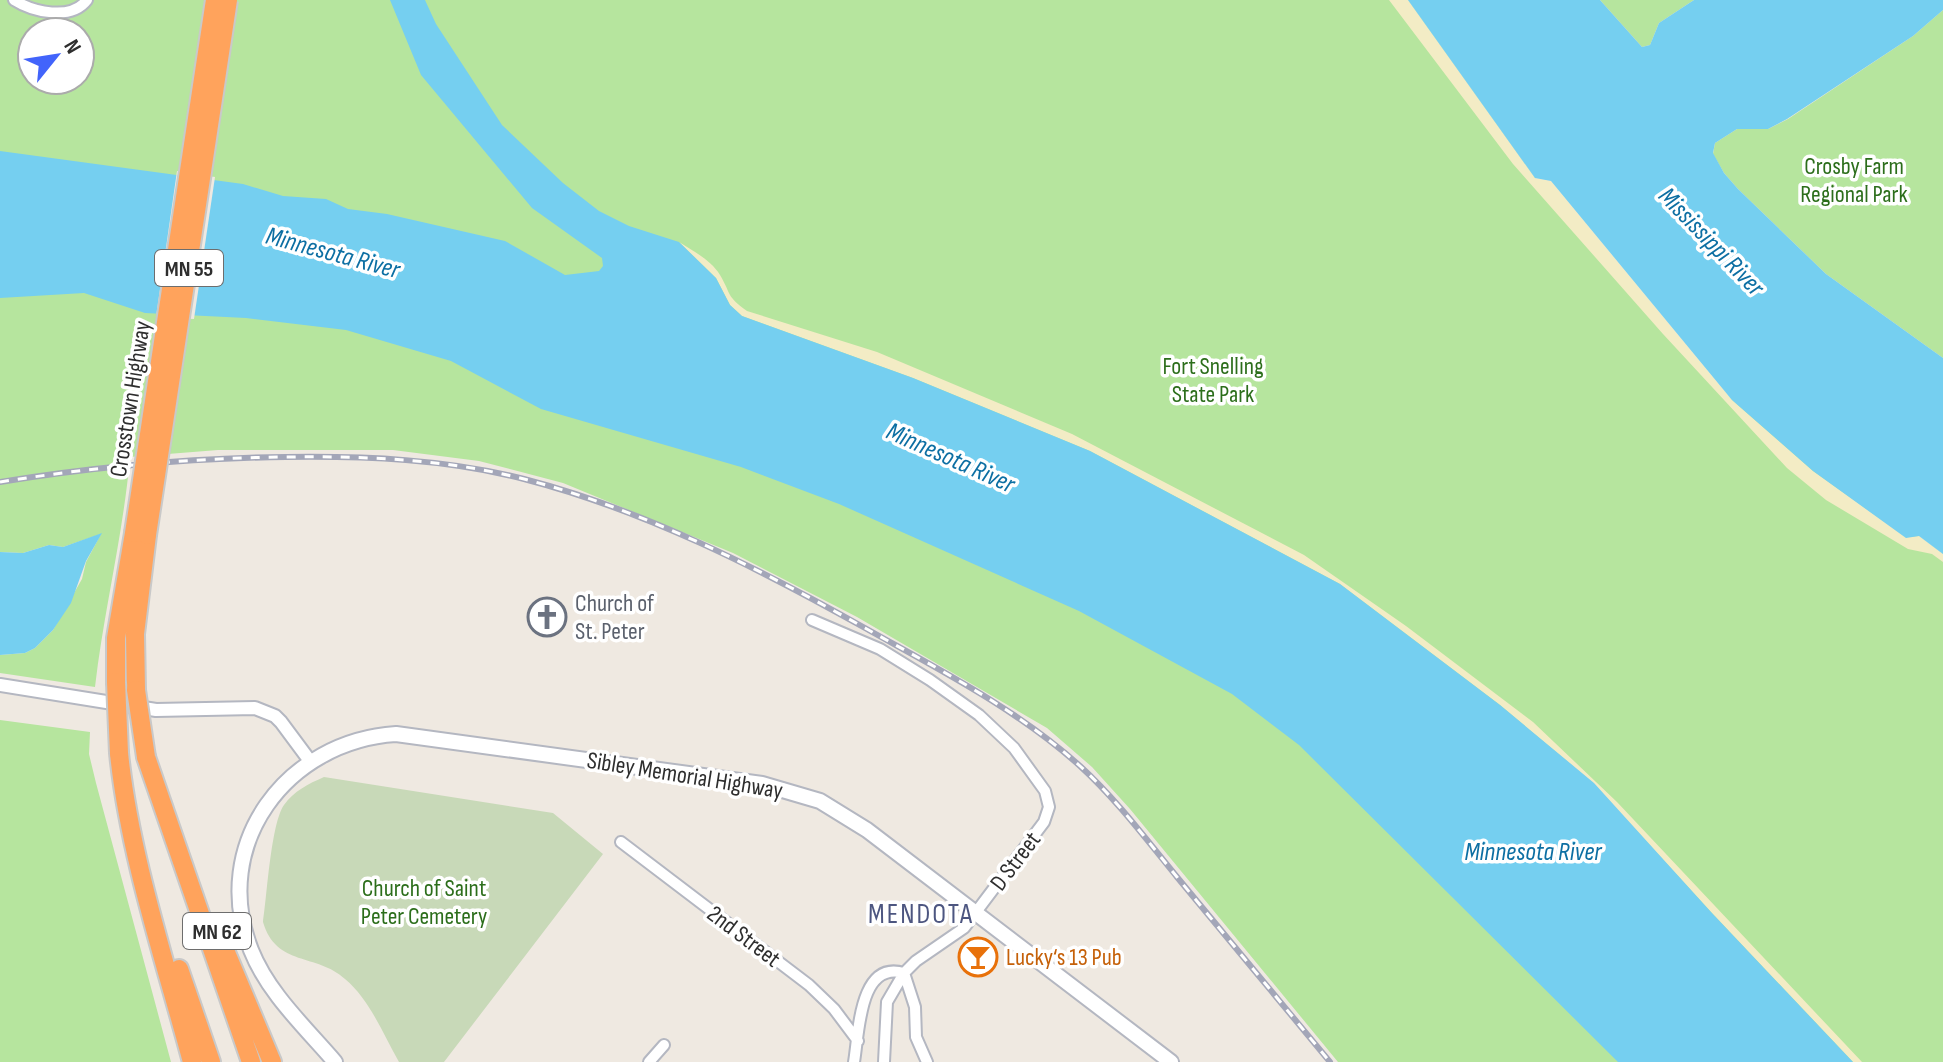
<svg xmlns="http://www.w3.org/2000/svg" width="1943" height="1062" viewBox="0 0 1943 1062" font-family="'Sofia Sans Condensed',sans-serif">
<style>
.green{fill:#b6e59e;fill-rule:evenodd}
.sand{fill:#f3ecc5}
.cemetery{fill:#c8d9b8}
.water{fill:#75cff0}
.pier{fill:#efe9e1}
.lines{fill:none;stroke-linecap:round;stroke-linejoin:round}
.minor-casing{stroke:#b4b7c1;stroke-width:14}
.tertiary-casing{stroke:#b4b7c1;stroke-width:16}
.secondary-casing{stroke:#b4b7c1;stroke-width:18}
.motorway-casing{stroke:#c9c9c9;stroke-width:22}
.minor{stroke:#fff;stroke-width:10}
.tertiary{stroke:#fff;stroke-width:12}
.secondary{stroke:#fff;stroke-width:14}
.motorway{stroke:#ffa35c;stroke-width:18}
.rail-casing{stroke:#a3a6b8;stroke-width:6}
.rail{stroke:#fff;stroke-width:3;stroke-dasharray:9;stroke-linecap:butt}
.motorway-bridge-casing{stroke:#c9c9c9;stroke-width:22;stroke-linecap:butt}
.motorway-bridge{stroke:#ffa35c;stroke-width:18}
.labels{text-anchor:middle;stroke-width:7;stroke-linejoin:round;paint-order:stroke}
.shield{fill:#fff;stroke:#6d6d6d;stroke-width:2}
.shield-label{font-size:22px;font-weight:bold;fill:#2e2e2e}
.park-label{font-size:24px;fill:#2c6e1b;stroke:#fff}
.street-label{font-size:24px;fill:#2e2e2e;stroke:#fff}
.worship-label{font-size:24px;fill:#5b616d;stroke:#fff;text-anchor:start}
.food-label{font-size:24px;fill:#c56008;stroke:#fff;text-anchor:start}
.water-label{font-size:26px;font-style:italic;fill:#0d6fa3;stroke:#fff}
.quarter-label{font-size:28px;letter-spacing:2px;fill:#4d5680;stroke:#fff}
</style>
<rect width="100%" height="100%" fill="#efe9e1"/>
<path class="green" d="M0 0H1408L1535 178 1732 400 1943 554V1062H1338L1130 809 1092 767 1047 728 857 617 733 553 563 483 479 461 393 450H218L130 457C123 536 104 609 95 687L0 673V655L25 653 35 648 53 630 82 579 86 562 101 534 63 547 49 545 23 553 0 552ZM32 32H80V80H32Z
M1600 0H1694L1659 23 1650 45 1642 47Z
M1943 10V358L1826 274 1738 189 1724 173 1713 154 1715 143 1737 129H1768L1788 119 1913 36Z
M0 720 90 732 89 754 96 783 171 1062H0Z"/>
<path class="sand" d="M1389 0H1408L1535 178 1551 181 1732 400 1813 471 1906 537 1919 536 1943 554V562L1932 554 1908 549 1826 500 1787 468 1663 334 1513 164Z
M679 242C693 251 711 260 720 275 732 295 725 295 747 311L877 352 1072 434 1304 555 1406 626 1533 722 1617 802 1862 1062H1853L1711 912 1593 783 1500 705 1340 584 1090 451 913 378 742 316 730 305 716 278Z"/>
<path class="cemetery" d="M324 777 553 813 603 854 444 1062H399C383 1034 370 1000 345 979 317 953 276 967 263 922 267 897 271 823 284 805 294 791 308 784 324 777Z"/>
<path class="water" d="M390 0H425L436 24 502 125 563 183 599 211 629 226 679 242 716 278 730 305 742 316 913 378 1090 451 1340 584 1500 705 1594 783 1711 912 1853 1062H1618L1299 745 1232 694 1079 611 839 504 741 467 541 409 451 361 346 330 246 318 145 313 84 293 0 298V151L243 184 283 196 326 199 348 209 387 214 505 241 565 275 599 271 603 266 602 258 532 208 421 75Z
M1408 0H1600L1642 47 1650 45 1659 23 1694 0H1943V10L1913 36 1787 119 1768 129H1737L1715 143 1713 153 1724 173 1738 189 1826 274 1943 358V554L1919 536 1906 538 1813 471 1732 400 1551 181 1535 178Z
M102 533 86 561 71 603 53 630 35 648 25 653 0 655V552L23 553 49 545 63 547Z"/>
<path class="pier" d="M177 171 215 177 194 319 156 317Z"/>
<g class="lines">
<g class="minor-casing">
<path id="minor" d="M14 0C33 12 71 21 87 0
M812 620 880 649 930 680 979 715 1014 748 1045 791 1049 807 1044 822 964 928 916 961 904 973 887 1002 884 1062
M621 842 809 985 834 1009 858 1041
M904 973 915 1007 916 1037 927 1062
M649 1062 664 1045
M854 1062C859 1033 859 960 904 973"/>
</g>
<g class="tertiary-casing">
<path id="tertiary" d="M0 685 156 710 255 708 275 716 281 722 310 761"/>
</g>
<g class="secondary-casing">
<path id="secondary" d="M335 1062C305 1027 268 993 251 950 209 844 287 741 396 734L762 784 820 801 867 830 1171 1062"/>
</g>
<g class="motorway-casing">
<path id="motorway" d="M116 682V638L134 533
M136 690 135 634 147 535
M119 753C129 854 166 964 192 1062
M146 757 251 1062
M222 943 272 1062
M179 969 211 1062"/>
</g>
<use href="#minor" class="minor"/>
<use href="#tertiary" class="tertiary"/>
<use href="#secondary" class="secondary"/>
<use href="#motorway" class="motorway"/>
<g class="rail-casing">
<path id="rail" d="M0 482C94 467 190 458 286 457 366 456 446 459 524 479 644 510 758 568 865 628 938 669 1017 709 1080 766 1116 799 1146 839 1177 877 1228 939 1279 1000 1330 1062"/>
</g>
<use href="#rail" class="rail"/>
<g class="motorway-bridge-casing">
<path id="motorway-bridge" d="M134 533 215 0
M147 535 228 0
M116 682 119 753
M136 690 146 757"/>
</g>
<use href="#motorway-bridge" class="motorway-bridge"/>
</g>
<defs>
<g id="church-ring" transform="scale(2)"><circle r="9.5" fill="#fff" stroke="#6b7280" stroke-width="1.5"/><path d="M-1.2-6h2.4v3.5h3.3v2.4h-3.3V6h-2.4V-.1h-3.3v-2.4h3.3Z" fill="#6b7280"/></g>
<g id="bar-ring" transform="scale(2)"><circle r="9.5" fill="#fff" stroke="#e8710a" stroke-width="1.5"/><path d="M-6-5H6L.8 .8V4.5H3.5V6h-7V4.5H-.8V.8Z" fill="#e8710a"/></g>
</defs>
<g fill-rule="evenodd">
<use href="#church-ring" x="547" y="617"/>
<use href="#bar-ring" x="978" y="957"/>
</g>
<g class="labels">
<g class="shield">
<rect x="155" y="250" width="68" height="36" rx="6"/>
<rect x="183" y="913" width="68" height="36" rx="6"/>
</g>
<g class="shield-label">
<text x="189" y="276">MN 55</text>
<text x="217" y="939">MN 62</text>
</g>
<g class="park-label">
<text x="1854" y="174">Crosby Farm<tspan x="1854" dy="28">Regional Park</tspan></text>
<text x="1213" y="374">Fort Snelling<tspan x="1213" dy="28">State Park</tspan></text>
<text x="424" y="896">Church of Saint<tspan x="424" dy="28">Peter Cemetery</tspan></text>
</g>
<g class="street-label">
<text transform="translate(130 399) rotate(-81)" y="8">Crosstown Highway</text>
<text transform="translate(685 775) rotate(9)" y="8">Sibley Memorial Highway</text>
<text transform="translate(1015 861) rotate(-53)" y="8">D Street</text>
<text transform="translate(744 936) rotate(37)" y="8">2nd Street</text>
</g>
<g class="worship-label">
<text x="575" y="611">Church of<tspan x="575" dy="28">St. Peter</tspan></text>
</g>
<g class="food-label">
<text x="1006" y="965">Lucky‘s 13 Pub</text>
</g>
<g class="water-label">
<text transform="translate(1712 241) rotate(46)" y="9">Mississippi River</text>
<text transform="translate(333 252) rotate(15)" y="9">Minnesota River</text>
<text transform="translate(951 457) rotate(24)" y="9">Minnesota River</text>
<text x="1533" y="860">Minnesota River</text>
</g>
<g class="quarter-label">
<text x="921" y="923">MENDOTA</text>
</g>
</g>
<g transform="translate(56 56) rotate(60)"><circle r="38" fill="#ffffff" stroke="#ababab" stroke-width="2"/>
<path d="M0-6L14 30L0 20L-14 30Z" fill="#4264fb"/>
<text y="-12" font-size="22" font-weight="bold" text-anchor="middle" fill="#2e2e2e">N</text>
</g>
</svg>
